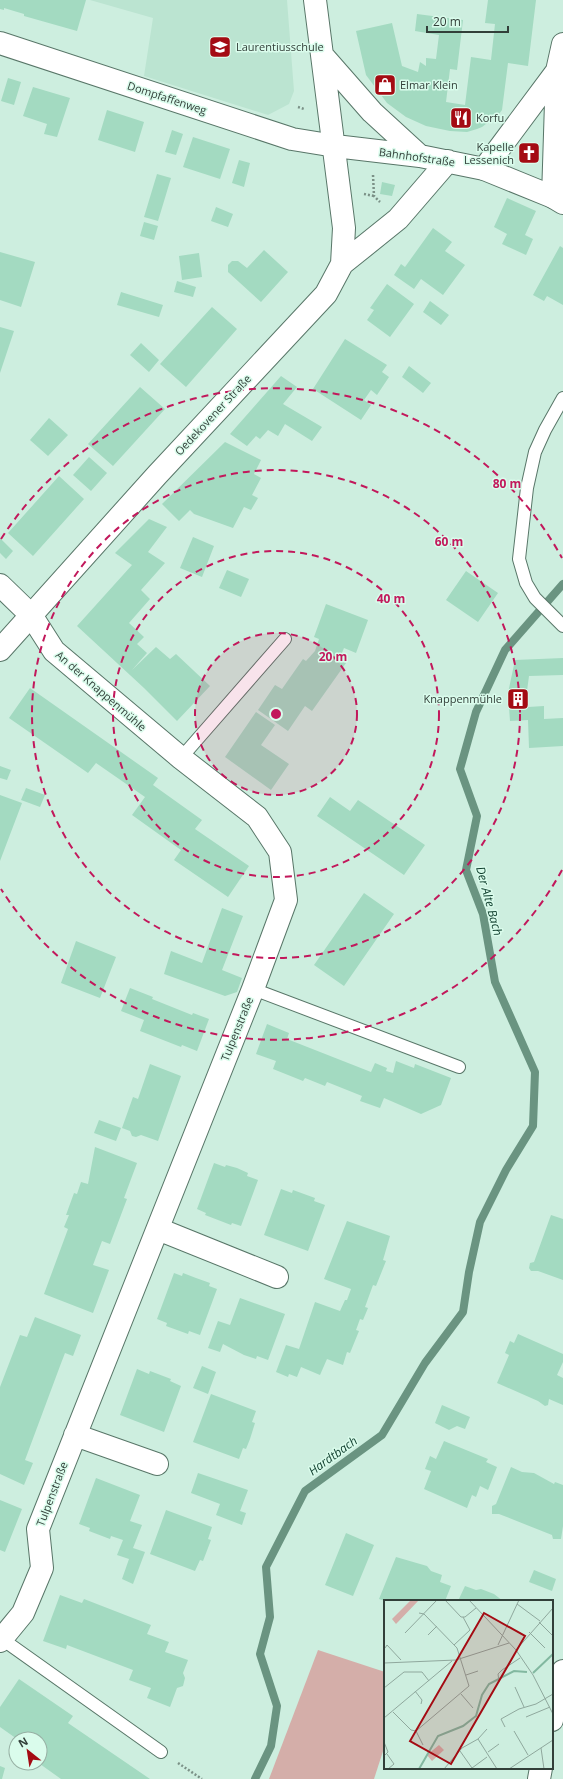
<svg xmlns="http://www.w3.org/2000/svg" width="563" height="1779" viewBox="0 0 563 1779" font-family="'Open Sans',sans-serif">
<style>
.built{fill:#bbe4d1}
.green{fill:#d4aea9}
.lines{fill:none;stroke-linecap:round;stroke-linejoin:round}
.stream{stroke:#6a9481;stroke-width:8}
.building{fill:#a3dac1}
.service-casing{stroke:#587668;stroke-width:14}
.minor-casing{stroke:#587668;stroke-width:24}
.tertiary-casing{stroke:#587668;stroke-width:24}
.path{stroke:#7b9187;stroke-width:2.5;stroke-dasharray:2 2;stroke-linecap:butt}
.service{stroke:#fff;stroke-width:12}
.minor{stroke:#fff;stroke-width:22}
.tertiary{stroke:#fff;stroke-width:22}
.ring{fill:none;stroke:#c2185b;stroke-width:2;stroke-dasharray:7 5}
.labels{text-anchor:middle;stroke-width:3;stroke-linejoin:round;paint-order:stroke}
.poi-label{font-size:11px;fill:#323f39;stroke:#dafcec;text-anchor:start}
.street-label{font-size:11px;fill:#323f39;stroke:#dafcec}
.water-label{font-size:12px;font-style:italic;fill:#0e3d2c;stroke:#dafcec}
.inset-river{fill:none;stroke:#82b8a0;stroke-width:2}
.inset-road{fill:none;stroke:#8fa89d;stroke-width:1}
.view{fill:#a40b13;fill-opacity:0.15;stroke:#a40b13;stroke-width:2}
.inset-edge{fill:none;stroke:#323f39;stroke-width:2}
.centre{fill:#c2185b;stroke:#dafcec;stroke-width:2}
.ring-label{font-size:12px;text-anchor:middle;font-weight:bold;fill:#c2185b;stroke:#dafcec;stroke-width:3;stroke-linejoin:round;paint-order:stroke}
</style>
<rect width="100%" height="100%" fill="#cdeedf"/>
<path class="built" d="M90 0H287L294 91 289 104 268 115 144 76 153 18Z"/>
<path class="green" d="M318 1650 385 1672V1745L374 1779H269Z"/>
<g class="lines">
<path class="stream" d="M255 1779 271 1746 277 1706 260 1654 270 1617 266 1567 305 1491 382 1435 425 1363 463 1312 469 1272 480 1222 506 1170 533 1126 535 1072 495 982 483 914 466 870 477 816 460 769 476 712 505 650 563 584"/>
</g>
<path class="building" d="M0 0H86L77 31 24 16V14L4 8V10L0 9Z
M488 0H536L528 66 508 63 502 110 499 114 482 127 477 129 467 132 450 131 426 126 406 117 387 103 366 75 356 31 392 23 402 66 418 72 420 62 426 66V58L436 59 439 35 415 31 417 14 463 20 457 70 450 69 446 102 465 105 471 57 491 60 495 24 485 23Z
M8 78 21 82 14 105 1 101Z
M33 87 70 98 57 137 44 134 47 124 23 116Z
M107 110 144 122 135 152 98 140Z
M172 130 183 134 176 155 165 152Z
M193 137 230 149 220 179 183 167Z
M523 142 540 148 534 164 518 158Z
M239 160 250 163 244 187 232 183Z
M157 174 171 178 158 221 144 217Z
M382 182 395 185 392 196 380 194Z
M507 198 536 211 525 235 533 239 526 255 502 244 507 234 494 227Z
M216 207 233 214 228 227 211 221Z
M144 222 158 226 154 240 140 236Z
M433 228 452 242 445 251 465 265 443 295 421 279 414 289 394 275 401 264 405 267Z
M560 246 563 248V305L547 296 544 301 533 295Z
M264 250 288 272 261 302 228 272V265L232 261H238L247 268Z
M0 252 35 262 21 307 0 300Z
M199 253 202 277 182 280 179 256Z
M177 281 196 287 193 297 174 292Z
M387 284 414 304 390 337 367 320 374 310 370 308Z
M121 292 163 305 159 317 117 305Z
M430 301 449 315 441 325 423 312Z
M212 307 237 329 186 387 160 364Z
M0 327 14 331 0 373Z
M345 339 387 365 382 372 389 377 377 395 371 390 364 400 371 405 361 420 313 389Z
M141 343 159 360 149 372 130 355Z
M409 366 431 383 423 393 402 377Z
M281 376 297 387 283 404 322 427 312 441 285 424 278 436 268 430 260 439 256 436 247 446 230 434Z
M140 387 165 409 113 466 88 444Z
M49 418 68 435 48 456 30 440Z
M225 442 261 460 254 474 261 478 252 495 258 498 251 510 244 507 233 528 194 514 190 510 179 521 162 504Z
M89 457 107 473 91 491 73 475Z
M59 476 84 499 33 556 8 533Z
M149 519 167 527 148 552 165 563 141 590 150 599 129 623 144 637 137 644 147 653 132 670 156 647 170 659 176 654 210 686 177 721 144 688 77 626 132 565 115 553Z
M193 537 214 546 202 577 180 568Z
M0 538 13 551 6 559 0 553Z
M227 570 249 579 241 597 219 588Z
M466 571 498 593 478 622 446 600Z
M326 604 368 620 356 653 344 648 339 660 346 663 312 711 305 706 288 731 258 710 275 685 282 689 303 659 306 661 315 651 319 639 314 637Z
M563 658V675L529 676 527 691 528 707 544 706V719L563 718V746L529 748 528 720 510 721 508 693 515 660Z
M30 688 158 778 153 785 202 820 195 829 249 866 228 897 174 860 181 850 132 815 145 797 96 763 88 773 9 718Z
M256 712 275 725 261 745 289 764 271 790 225 757Z
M0 766 11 770 7 780 0 778Z
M26 788 45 795 40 807 21 800Z
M0 795 22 803 0 861Z
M330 797 350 811 358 800 425 845 404 875 317 816Z
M364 893 394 914 344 986 314 965Z
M222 908 243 916 222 970 242 978 237 992 225 996 164 974 171 951 202 963Z
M76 941 116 957 100 998 61 983Z
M130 988 153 997 152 999 192 1015 193 1013 209 1019 197 1051 182 1045 181 1047 140 1031 144 1020 121 1011Z
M267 1024 289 1033 287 1039 371 1072 375 1063 387 1068 386 1071 393 1073 396 1061 414 1068 415 1064 451 1078 441 1105 421 1114 384 1098 380 1108 360 1101 362 1096 327 1082 325 1086 305 1078 303 1081 273 1069 276 1061 256 1054Z
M150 1064 181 1076 158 1141 141 1135 136 1137 132 1136 130 1131 122 1128 133 1097 138 1099Z
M99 1120 121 1128 116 1141 94 1133Z
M95 1147 137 1163 124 1198 127 1199 110 1244 102 1241 93 1265 109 1270 93 1313 44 1294 68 1229 64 1227 69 1215H66L74 1193 77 1194 81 1182 88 1184Z
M214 1163 225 1167 226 1165 237 1168 248 1173 247 1176 258 1180 241 1226 232 1223 231 1225 205 1215 206 1213 197 1209Z
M281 1189 292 1193 293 1190 315 1198 314 1201 325 1205 308 1251 264 1235Z
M551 1215 563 1219V1280L538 1271H531L529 1268 530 1263 534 1262Z
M347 1221 390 1236 383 1260 386 1261 376 1286 373 1285 365 1307 368 1308 363 1320 360 1319 356 1330 359 1331 350 1353 347 1352 343 1365 327 1359 320 1375 301 1367 297 1377 289 1374 288 1377 276 1372 286 1345 299 1349 315 1302 340 1311 345 1300H347L351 1289 324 1279Z
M174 1273 182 1276 183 1273 196 1278 210 1283 209 1286 217 1289 200 1335 189 1331 188 1334 166 1326 167 1323 157 1319Z
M240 1298 285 1314 268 1360 257 1356 256 1359 244 1355 223 1344 220 1352 208 1348 218 1321 230 1325Z
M35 1317 81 1335 73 1356 65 1353 60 1366 25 1460 33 1463 24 1485 0 1474V1387L20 1335 27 1337Z
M518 1334 563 1354V1362L557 1375 563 1378V1405L549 1399 548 1405 545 1406 538 1401 497 1383 509 1355 505 1353 510 1341 514 1343Z
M202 1366 216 1372 208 1394 193 1388Z
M137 1369 149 1374 150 1371 171 1379 170 1381 181 1386 164 1432 120 1415Z
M211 1394 256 1411 252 1422 255 1423 250 1439 246 1449 243 1448 239 1459 193 1442Z
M442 1405 470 1417 465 1429 457 1426 449 1430 435 1423Z
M444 1441 488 1459 486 1462 497 1467 488 1490 480 1486 476 1497 472 1495 467 1508 424 1489 431 1471 425 1469 430 1456 436 1459Z
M511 1467 522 1472 534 1473 554 1484 555 1482 563 1485V1526L561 1539H553L552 1535 499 1514H492V1506L496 1504Z
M198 1473 248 1490 240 1511 246 1513 242 1525 216 1515 220 1504 191 1493Z
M96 1478 140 1495 130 1521 142 1525 133 1548 145 1552 133 1584 122 1579 129 1559 117 1555 123 1540 111 1536 110 1539 89 1531 90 1528 79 1524Z
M0 1500 22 1509 5 1552 0 1550Z
M166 1510 212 1527 208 1539 211 1540 203 1561 200 1560 195 1571 150 1554Z
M346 1533 374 1545 353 1596 325 1585Z
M396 1557 427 1566 431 1571 442 1575 440 1582 451 1586 445 1601H385L379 1599Z
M534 1570 556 1579 552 1591 529 1582Z
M465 1586 476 1590 481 1589 494 1594 503 1601H458Z
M60 1595 82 1603 84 1599 151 1625 147 1634 169 1642 165 1652 188 1660 183 1673 185 1678 183 1686 177 1688 170 1707 147 1698 151 1688 129 1680 133 1670 67 1645 66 1649 43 1641Z
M19 1679 73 1716 68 1723 150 1779H61L40 1764 44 1758 40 1755V1739H17L0 1727V1707Z
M0 1766 5 1768 2 1779H0Z"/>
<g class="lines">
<g class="service-casing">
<path id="service" d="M563 398 545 430 535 452 527 488 519 559 526 583 535 598 563 626
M181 758 285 639
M253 989 459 1067
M2 1639 161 1752"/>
</g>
<g class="minor-casing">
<path id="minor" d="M0 43 292 139 335 146
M484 169 557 71
M553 197 557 71 563 44
M0 585 31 615 54 651 181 758 257 817 280 852 286 900 253 989 38 1529 42 1568 23 1613 0 1641
M158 1229 277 1277
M75 1435 157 1464
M552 1720 563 1671
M539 1779 541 1768"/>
</g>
<g class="tertiary-casing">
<path id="tertiary" d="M322 55 372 112 420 156
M335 146 420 156 484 169 553 197 563 203
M342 264 398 219 448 161
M0 650 157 475 326 294 342 264 344 228 315 0"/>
</g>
<path class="path" d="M298 107 304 109
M373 175 374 196 380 202
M364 194 374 196
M178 1763 202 1779"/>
<use href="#service" class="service"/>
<use href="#minor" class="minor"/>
<use href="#tertiary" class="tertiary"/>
</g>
<circle cx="276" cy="714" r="81" fill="#c2185b" fill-opacity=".12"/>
<g class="ring">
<circle cx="276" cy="714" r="81"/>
<circle cx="276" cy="714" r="163"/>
<circle cx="276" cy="714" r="244"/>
<path d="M562 870A326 326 0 0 1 1 889M1 539A326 326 0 0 1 562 558"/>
</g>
<defs>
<g id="school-square" transform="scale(1.15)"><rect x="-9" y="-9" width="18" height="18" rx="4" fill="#a40b13" stroke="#dafcec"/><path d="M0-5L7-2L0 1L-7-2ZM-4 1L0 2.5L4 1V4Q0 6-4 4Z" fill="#fff"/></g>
<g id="shop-square" transform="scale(1.15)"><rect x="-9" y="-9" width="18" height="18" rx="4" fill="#a40b13" stroke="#dafcec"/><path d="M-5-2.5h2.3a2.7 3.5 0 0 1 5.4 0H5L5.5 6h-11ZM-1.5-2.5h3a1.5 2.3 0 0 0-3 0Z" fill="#fff"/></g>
<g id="restaurant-square" transform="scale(1.15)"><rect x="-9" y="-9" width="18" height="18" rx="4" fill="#a40b13" stroke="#dafcec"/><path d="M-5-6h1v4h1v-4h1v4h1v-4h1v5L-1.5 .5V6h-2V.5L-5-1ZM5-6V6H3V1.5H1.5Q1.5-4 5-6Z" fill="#fff"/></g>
<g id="church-square" transform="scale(1.15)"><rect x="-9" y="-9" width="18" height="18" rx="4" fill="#a40b13" stroke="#dafcec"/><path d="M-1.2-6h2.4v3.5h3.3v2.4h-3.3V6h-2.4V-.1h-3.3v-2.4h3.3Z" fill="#fff"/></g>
<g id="building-square" transform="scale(1.15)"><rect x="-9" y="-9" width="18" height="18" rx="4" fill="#a40b13" stroke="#dafcec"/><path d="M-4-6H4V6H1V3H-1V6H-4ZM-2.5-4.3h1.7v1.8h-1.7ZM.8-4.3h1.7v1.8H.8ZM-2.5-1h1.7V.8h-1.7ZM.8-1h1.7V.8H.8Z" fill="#fff"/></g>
</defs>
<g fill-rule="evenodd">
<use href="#school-square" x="220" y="47"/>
<use href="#shop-square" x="385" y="85"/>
<use href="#restaurant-square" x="461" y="118"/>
<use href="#church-square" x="529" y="153"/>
<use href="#building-square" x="518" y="699"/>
</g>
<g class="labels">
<g class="poi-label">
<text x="236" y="51">Laurentiusschule</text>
<text x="400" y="89">Elmar Klein</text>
<text x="476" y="122">Korfu</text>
<text x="514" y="151" text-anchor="end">Kapelle<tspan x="514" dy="13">Lessenich</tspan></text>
<text x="502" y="703" text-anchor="end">Knappenmühle</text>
</g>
<g class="street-label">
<text transform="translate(167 98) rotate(18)" y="4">Dompfaffenweg</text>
<text transform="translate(417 157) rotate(8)" y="4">Bahnhofstraße</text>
<text transform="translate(213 415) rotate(-47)" y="4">Oedekovener Straße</text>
<text transform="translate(101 691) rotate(41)" y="4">An der Knappenmühle</text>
<text transform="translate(237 1029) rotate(-68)" y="4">Tulpenstraße</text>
<text transform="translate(52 1494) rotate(-69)" y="4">Tulpenstraße</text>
</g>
<g class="water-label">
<text transform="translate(489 901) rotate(75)" y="4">Der Alte Bach</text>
<text transform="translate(333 1456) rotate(-36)" y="4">Hardtbach</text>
</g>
</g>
<g transform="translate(384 1600)">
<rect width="169" height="169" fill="#cdeedf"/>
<path d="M27 0H35L12 24 8 19ZM55 145 60 150 48 161 43 155Z" fill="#d4aea9"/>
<path class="inset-river" d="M149 73 169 54M35 169 54 136 79 126 92 116 98 95 105 84 130 71 143 72"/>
<path class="inset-road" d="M61 0 77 17H81L92 8M85 0 132 50 149 75 169 114M133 4 156 21M155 22 169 36M145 32 161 48M21 33 53 0M44 35 53 26M70 45 86 30 79 17M114 45 135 0M1 48 3 45 17 60M132 50 169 8M0 63 72 60 125 43M82 75 94 71M115 82 114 74 118 70 136 58M131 87 140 107M0 88 20 72H38L45 81M31 91 38 100 37 104M77 94 89 108M9 112 27 130 32 131 85 86 73 48 40 14 35 13M142 117 166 107M0 118 68 61M121 127 117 119 135 109 152 104 169 94M32 131 39 145M130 131 144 155M94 139 113 169M0 142 4 152 0 156M157 148 160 169M76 151 88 168 103 157M104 152 115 144M3 154 10 164 4 169M60 169 78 148 94 139 103 129M125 169 169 140"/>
<path class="view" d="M100 13 141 36 67 164 26 141Z"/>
<rect width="169" height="169" class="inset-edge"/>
</g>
<circle cx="276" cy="714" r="6" class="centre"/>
<g class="ring-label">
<text x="507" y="488">80 m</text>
<text x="449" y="546">60 m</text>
<text x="391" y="603">40 m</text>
<text x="333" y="661">20 m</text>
</g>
<g transform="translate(28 1751) rotate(330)"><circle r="19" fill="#dafcec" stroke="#97b0a4"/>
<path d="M0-3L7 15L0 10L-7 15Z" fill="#a40b13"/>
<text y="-6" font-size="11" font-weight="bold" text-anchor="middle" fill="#323f39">N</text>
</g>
<path d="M427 26v6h81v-6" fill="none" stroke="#323f39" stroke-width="2"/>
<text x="433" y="26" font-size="12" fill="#323f39" stroke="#dafcec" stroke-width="3" paint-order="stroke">20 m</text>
</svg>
